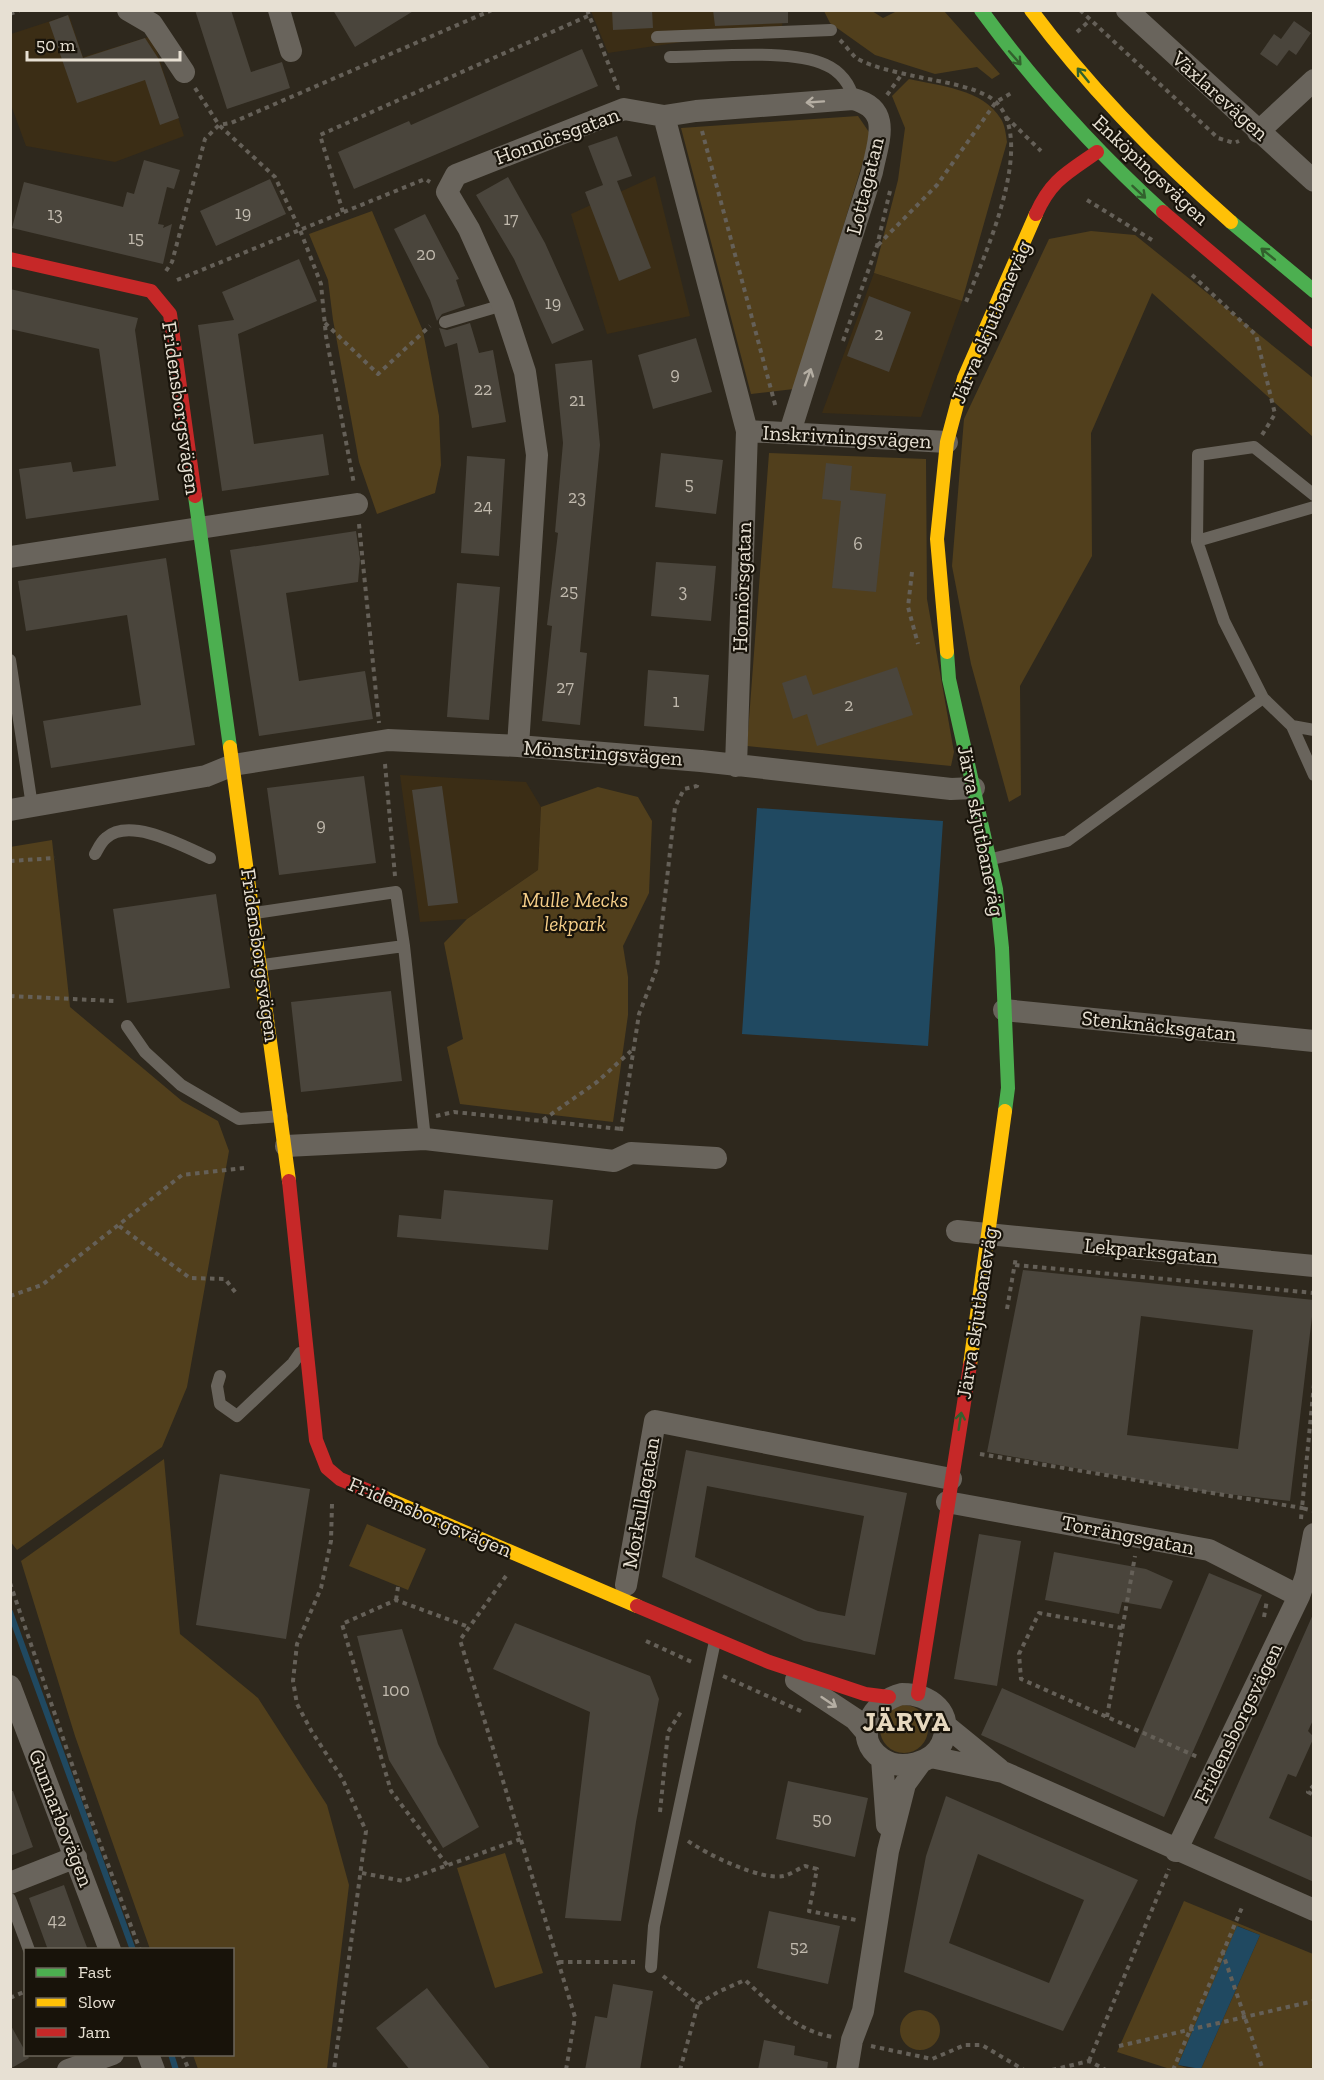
<svg xmlns="http://www.w3.org/2000/svg" width="1324" height="2080" viewBox="0 0 1324 2080" font-family="'Zilla Slab',serif">
<style>
.built{fill:#3b2d15}
.green{fill:#513f1c}
.water{fill:#204961}
.lines{fill:none;stroke-linecap:round;stroke-linejoin:round}
.stream{stroke:#204961;stroke-width:6}
.building{fill:#4a453c;fill-rule:evenodd}
.path{stroke:#656058;stroke-width:4;stroke-dasharray:4.5 4.5;stroke-linecap:butt}
.lane{stroke:#69645c;stroke-width:12}
.street{stroke:#69645c;stroke-width:22}
.fast{stroke:#4caf50;stroke-width:14}
.slow{stroke:#ffc107;stroke-width:14}
.jam{stroke:#c62828;stroke-width:14}
.oneway{stroke:#32612d}
.oneway2{stroke:#b5aea3}
.labels{text-anchor:middle;stroke-width:4.5;stroke-linejoin:round;paint-order:stroke}
.number-label{font-size:18px;fill:#c0b9ad}
.street-label{font-size:21px;fill:#e7e0d3;stroke:#18130a}
.park-label{font-size:21px;font-style:italic;fill:#f4cd88;stroke:#18130a}
.district-label{font-size:27px;font-weight:bold;letter-spacing:1.5px;fill:#e6d8bf;stroke:#18130a}
</style>
<rect width="100%" height="100%" fill="#2e281d"/>
<path class="built" d="M591 11H784L782 27 608 53Z
M69 15 83 57 152 36 184 136 115 162 26 146 11 105V34Z
M655 176 690 316 607 334 571 214Z
M874 273 962 301 921 417 822 413Z
M400 775 526 782 541 807 538 870 467 919 420 922Z"/>
<path class="green" d="M824 11H872L883 18 897 11H944L1000 74 992 79 977 67 935 74 875 55 830 23Z
M909 79C940 86 983 89 1001 119 1005 125 1006 135 1007 142L962 301 874 273 898 180 905 128 892 96Z
M858 116 871 135 794 389 751 394 681 128Z
M372 211 423 331 439 416 441 465 435 493 377 514 359 462 333 320 328 280 309 234Z
M1091 231 1135 235 1313 378V437L1152 293 1091 433 1092 556 1020 686 1021 795 1009 802 971 664 952 566 964 419 1049 239Z
M769 453 926 459 927 599 954 752 951 766 747 746Z
M598 787 638 797 652 821 649 893 623 946 628 977V1015L613 1122 460 1104 447 1047 463 1039 444 943 467 919 538 870 541 807Z
M52 840 70 1007 182 1101 218 1121 229 1151 187 1387 162 1447 17 1550 10 1541V847Z
M164 1459 180 1634 258 1698 327 1805 349 1885 327 2069H198L193 2055 232 2054V1950L150 1949 75 1736 21 1561Z
M367 1524 426 1549 408 1590 349 1566Z
M880 1729a24 24 0 1 1 48 0a24 24 0 1 1-48 0Z
M505 1853 543 1973 495 1988 457 1868Z
M1184 1901 1313 1954V2069H1201L1260 1935 1238 1926 1178 2065 1190 2069H1170L1117 2052Z
M900 2030a20 20 0 1 1 40 0a20 20 0 1 1-40 0Z"/>
<path class="water" d="M757 808 943 821 928 1046 742 1034Z
M1237 1926 1260 1935 1201 2069 1178 2065Z"/>
<g class="lines">
<path class="stream" d="M10 1612 133 1950
M171 2054 176 2070"/>
</g>
<path class="building" d="M195 10H231L251 72 282 62 290 88 227 109Z
M333 10H415L355 47Z
M612 10H652L653 28 613 30Z
M713 10H788V23L715 26Z
M68 15 83 58 145 38 158 58 179 118 160 125 145 80 77 103 49 22Z
M1294 21 1311 33 1296 55 1289 50 1277 66 1260 54 1274 34 1281 39Z
M582 49 598 86 354 189 338 152 409 121 411 125Z
M617 136 632 176 617 181 651 268 619 281 585 192 603 185 588 146Z
M144 160 180 170 174 189 167 187 158 224 164 225 163 228 172 224 163 264 12 228 24 182 123 207 127 192 134 194Z
M508 177 545 243 584 330 552 344 514 259 476 195Z
M270 179 286 214 216 246 200 211Z
M425 214 459 279 456 280 465 306 442 314 437 321 430 300 394 229Z
M299 259 317 301 238 334 254 444 323 434 329 475 222 491 198 325 234 320 222 292Z
M10 289 138 318 135 330 159 500 26 519 19 469 71 462 73 472 116 466 99 349 10 329Z
M869 296 911 312 889 372 847 356Z
M470 323 479 353 493 350 506 422 472 428 457 343 445 347 439 328 447 330Z
M696 338 712 392 653 409 638 355Z
M592 360 600 445 580 652 587 653 580 725 542 721 552 626 547 625 558 533 555 532 563 443 555 364Z
M661 453 723 460 716 514 655 507Z
M467 456 505 459 499 556 461 553Z
M826 463 852 466 850 490 886 494 876 592 832 588 841 501 822 499Z
M356 531 360 559 358 582 286 593 299 681 365 671 373 719 259 736 230 550Z
M166 558 195 745 51 768 43 721 141 705 127 615 26 631 18 581Z
M656 562 716 566 711 621 651 616Z
M457 583 500 587 489 720 447 717Z
M897 667 913 715 817 746 807 714 793 719 782 683 806 675 813 695Z
M648 670 709 675 704 731 644 726Z
M364 776 376 863 279 875 267 788Z
M442 786 458 903 428 906 412 790Z
M216 894 230 988 127 1003 113 909Z
M391 991 402 1081 301 1092 291 1002Z
M444 1190 553 1200 548 1250 397 1237 399 1215 441 1219Z
M1023 1270 1314 1300 1290 1501 1200 1491 987 1452ZM1141 1316 1253 1330 1238 1449 1127 1435Z
M686 1450 907 1493 875 1655 804 1641 662 1577ZM707 1486 864 1516 845 1616 818 1611 695 1557Z
M220 1474 310 1489 286 1639 196 1625Z
M979 1534 1021 1541 997 1686 954 1679Z
M1054 1552 1146 1569 1173 1581 1161 1609 1122 1602 1119 1614 1045 1600Z
M1209 1573 1262 1595 1164 1817 981 1735 1002 1688 1135 1748Z
M1314 1612V1718L1308 1731 1314 1737 1296 1777 1288 1774 1269 1818 1314 1838V1882L1214 1838Z
M515 1623 650 1676 659 1699 636 1822 621 1921 565 1918 590 1712 493 1669Z
M402 1629 438 1744 479 1827 443 1848 389 1760 357 1636Z
M788 1781 868 1798 855 1857 776 1839Z
M10 1791H13L33 1847 10 1856Z
M946 1796 1138 1880 1063 2031 904 1972 926 1856ZM978 1854 1084 1900 1049 1983 949 1943Z
M64 1885 78 1924 88 1950H48L29 1898Z
M769 1911 840 1926 828 1984 757 1968Z
M613 1984 653 1991 640 2070H585L595 2016 607 2018Z
M427 1988 491 2070H410L376 2028Z
M10 2024 29 2058 10 2069Z
M764 2040 795 2046 794 2055 828 2062 827 2070H758Z"/>
<g class="lines">
<path class="path" d="M587 10 618 88H621
M1080 10 1218 138 1234 143 1239 141
M10 14 20 10
M1077 32 1089 21
M840 40C845 45 850 52 855 57 869 68 915 76 933 80 950 83 985 90 997 103 1036 145 984 256 966 302
M195 88 219 125 275 177 300 230 321 284 326 336 354 484
M887 95 902 74
M1006 117 1041 151
M702 131 776 408
M1087 200 1152 240
M343 212 320 135 588 16
M878 245 937 185 996 102 1013 92
M166 271 172 262 205 139 219 125 231 123 492 10
M1192 275 1256 335 1275 414 1262 435
M177 280 425 179 430 182
M325 323 378 374 430 326
M843 341 877 246 890 191
M359 524 379 723
M912 572 908 607 918 644
M385 764 395 876
M10 861 55 858
M10 996 114 1001
M436 1116 454 1112 621 1129
M543 1120 597 1082 631 1051
M621 1131 639 1014 657 968 675 807 684 789 697 786 698 782
M119 1226 190 1278 225 1279 236 1293
M1015 1265 1314 1293
M10 1296 42 1285 182 1175 244 1168
M1007 1309 1016 1257
M1314 1384 1302 1508 1314 1511
M980 1454 1302 1508 1301 1519
M332 1504 331 1541 321 1588 297 1644 293 1681 297 1704 312 1732 342 1778 366 1831 334 2070
M506 1576 460 1640 575 2017 566 2070
M10 1583 88 1811 140 1950
M396 1600 398 1587
M1264 1617 1267 1600
M1122 1628 1039 1613 1019 1654 1021 1679 1200 1758
M646 1641 694 1663
M723 1676 803 1712
M1107 1717 1135 1556
M1314 1785 1308 1792 1314 1795
M660 1812 668 1732 682 1710
M688 1841C706 1854 761 1881 784 1876 791 1874 798 1869 805 1866L817 1869 809 1911 856 1920
M447 1865 391 1791 342 1624 396 1600 469 1627
M362 1873 403 1881 521 1839
M1222 1951 1263 2070
M559 1962H635
M663 1976 698 2004 718 1992 745 1980C772 2005 796 2031 833 2037
M10 1998 26 1991
M871 2046 932 2059 965 2045H982L1024 2070
M1119 2046 1314 2001
M182 2054 189 2070
M1089 2061 1169 1869
M680 2070 698 2004
M1052 2070 1089 2061 1106 2070
M1173 2070 1243 1905"/>
<path class="lane" d="M657 37 831 30
M670 57C711 57 791 48 826 65 840 71 851 85 853 99
M445 322 503 305
M1314 495 1254 447 1198 455 1197 541 1224 621 1263 698 1292 726 1314 730
M1197 541 1314 507
M10 660 32 806
M1292 726 1314 775
M95 854C98 849 101 842 106 838 130 816 185 847 210 858
M992 859 1067 841 1263 698
M255 913 396 892 404 946 263 965
M404 946 425 1139
M127 1026 145 1052 181 1085 239 1119 282 1116
M220 1376 217 1386 220 1404 237 1416 293 1363 300 1353
M10 1899 29 1950
M651 1967 654 1926 715 1641"/>
<path class="street" d="M128 10 152 24 184 72
M279 10 291 51
M1127 10 1314 181
M664 116 696 111 853 99C893 109 878 141 872 172L790 432
M1258 132 1314 80
M747 431 947 442
M10 557 357 504
M518 746 537 455 525 372 503 305 469 229 447 192 456 175 624 109 664 116 747 431 736 766
M10 810 206 776 233 765 388 740 518 746 701 761 951 789 974 788
M1004 1010 1314 1041
M286 1146 425 1139 614 1161 631 1153 716 1158
M957 1231 1314 1266
M947 1502 1209 1550 1299 1596
M626 1585 655 1421 951 1479
M796 1680 855 1719 867 1733
M10 1686 110 1950
M902 1694C930 1694 955 1712 942 1743 933 1764 900 1771 882 1759 851 1738 872 1701 902 1694Z
M945 1725 999 1769
M931 1757 1003 1772 1314 1910
M882 1759 887 1825
M1176 1851 1299 1596 1306 1576 1314 1534
M10 1883 76 1857
M148 2054 154 2070
M68 2070 113 2054
M847 2070 852 2040 863 2011 888 1851 905 1784 921 1762"/>
<path class="fast" d="M981 10C1035 84 1095 150 1163 212
M1231 222 1314 291
M195 496 230 747
M947 652 949 679 996 889 1002 948 1008 1088 1005 1111"/>
<path class="slow" d="M1031 10C1090 89 1157 157 1231 222
M947 652 937 539 947 442 964 378 1036 214
M230 747 289 1181
M970 1365 1005 1111
M383 1497 637 1606"/>
<path class="jam" d="M1163 212 1314 340
M1036 214C1051 180 1067 173 1097 152
M10 259 151 291 170 314 195 496
M289 1181 316 1440 327 1468 340 1479 383 1497
M637 1606 769 1662 865 1694 889 1697
M918 1694 970 1365"/>
</g>
<defs><path id="oneway-shaft" d="M-6 0H5M1.5-3L5.5 0L1.5 3" fill="none" stroke-width="1.6" stroke-linecap="round" stroke-linejoin="round" transform="scale(1.5)"/></defs>
<g class="oneway">
<use href="#oneway-shaft" transform="translate(1015 58) rotate(49)"/>
<use href="#oneway-shaft" transform="translate(1083 75) rotate(-129)"/>
<use href="#oneway-shaft" transform="translate(1139 192) rotate(43)"/>
<use href="#oneway-shaft" transform="translate(1268 254) rotate(-141)"/>
<use href="#oneway-shaft" transform="translate(960 1421) rotate(-81)"/>
</g>
<g class="oneway2">
<use href="#oneway-shaft" transform="translate(815 102) rotate(176)"/>
<use href="#oneway-shaft" transform="translate(808 377) rotate(-70)"/>
<use href="#oneway-shaft" transform="translate(829 1702) rotate(34)"/>
</g>
<g class="labels">
<g class="number-label">
<text x="243" y="219">19</text>
<text x="55" y="220">13</text>
<text x="511" y="225">17</text>
<text x="136" y="244">15</text>
<text x="426" y="260">20</text>
<text x="553" y="309">19</text>
<text x="879" y="340">2</text>
<text x="675" y="380">9</text>
<text x="483" y="395">22</text>
<text x="577" y="406">21</text>
<text x="689" y="490">5</text>
<text x="577" y="503">23</text>
<text x="483" y="512">24</text>
<text x="858" y="550">6</text>
<text x="569" y="597">25</text>
<text x="683" y="597">3</text>
<text x="565" y="693">27</text>
<text x="676" y="707">1</text>
<text x="849" y="711">2</text>
<text x="321" y="831">9</text>
<text x="396" y="1696">100</text>
<text x="822" y="1825">50</text>
<text x="57" y="1926">42</text>
<text x="799" y="1953">52</text>
</g>
<g class="street-label">
<text transform="translate(1220 96) rotate(42)" y="7">Växlarevägen</text>
<text transform="translate(557 136) rotate(-20)" y="7">Honnörsgatan</text>
<text transform="translate(1151 170) rotate(43)" y="7">Enköpingsvägen</text>
<text transform="translate(865 186) rotate(-76)" y="7">Lottagatan</text>
<text transform="translate(991 322) rotate(-67)" y="7">Järva skjutbaneväg</text>
<text transform="translate(181 408) rotate(82)" y="7">Fridensborgsvägen</text>
<text transform="translate(847 437) rotate(3)" y="7">Inskrivningsvägen</text>
<text transform="translate(742 587) rotate(-88)" y="7">Honnörsgatan</text>
<text transform="translate(603 753) rotate(4)" y="7">Mönstringsvägen</text>
<text transform="translate(981 831) rotate(79)" y="7">Järva skjutbaneväg</text>
<text transform="translate(260 955) rotate(82)" y="7">Fridensborgsvägen</text>
<text transform="translate(1159 1026) rotate(6)" y="7">Stenknäcksgatan</text>
<text transform="translate(1151 1251) rotate(5)" y="7">Lekparksgatan</text>
<text transform="translate(977 1313) rotate(-81)" y="7">Järva skjutbaneväg</text>
<text transform="translate(641 1503) rotate(-80)" y="7">Morkullagatan</text>
<text transform="translate(430 1517) rotate(23)" y="7">Fridensborgsvägen</text>
<text transform="translate(1128 1535) rotate(11)" y="7">Torrängsgatan</text>
<text transform="translate(1238 1723) rotate(-64)" y="7">Fridensborgsvägen</text>
<text transform="translate(61 1818) rotate(69)" y="7">Gunnarbovägen</text>
</g>
<g class="park-label">
<text x="575" y="907">Mulle Mecks<tspan x="575" dy="24">lekpark</tspan></text>
</g>
<g class="district-label">
<text x="907" y="1731">JÄRVA</text>
</g>
</g>
<rect width="1324" height="2080" fill="none" stroke="#e7e0d3" stroke-width="24"/>
<rect x="24" y="1948" width="210" height="108" fill="#18130a" stroke="#6b655a" stroke-width="1.5"/>
<rect x="36" y="1968" width="30" height="9" fill="#4caf50" stroke="#6b655a" stroke-width="1.5"/>
<text x="78" y="1978" font-size="18" fill="#e7e0d3">Fast</text>
<rect x="36" y="1998" width="30" height="9" fill="#ffc107" stroke="#6b655a" stroke-width="1.5"/>
<text x="78" y="2008" font-size="18" fill="#e7e0d3">Slow</text>
<rect x="36" y="2028" width="30" height="9" fill="#c62828" stroke="#6b655a" stroke-width="1.5"/>
<text x="78" y="2038" font-size="18" fill="#e7e0d3">Jam</text>
<path d="M27 51v9h153v-9" fill="none" stroke="#e7e0d3" stroke-width="3"/>
<text x="36" y="51" font-size="18" fill="#e7e0d3" stroke="#18130a" stroke-width="4.5" paint-order="stroke">50 m</text>
</svg>
